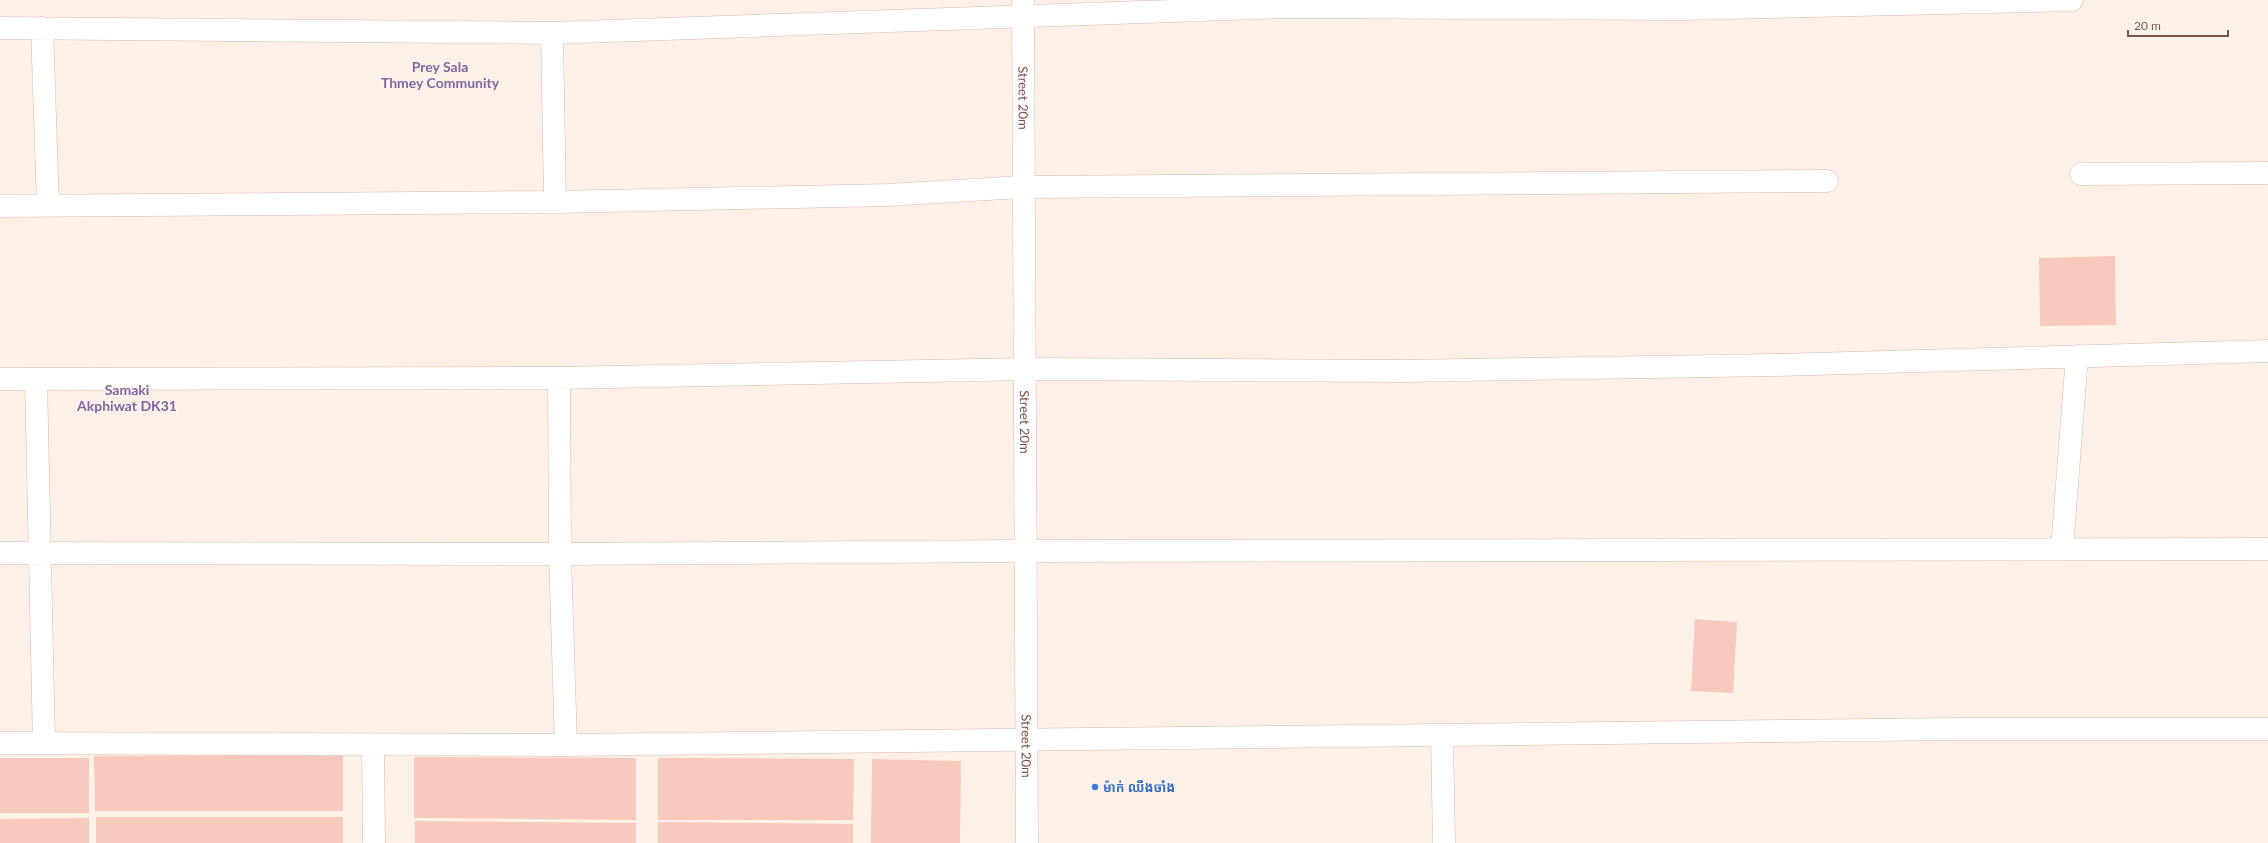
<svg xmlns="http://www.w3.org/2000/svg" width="2268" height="843" viewBox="0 0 2268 843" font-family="Lato,'Noto Sans Khmer',sans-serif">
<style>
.building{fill:#f7c9bc}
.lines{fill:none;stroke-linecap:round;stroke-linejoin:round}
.street-casing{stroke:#d5b8ae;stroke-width:23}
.secondary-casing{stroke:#dbb9ad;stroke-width:23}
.street{stroke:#fff;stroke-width:22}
.secondary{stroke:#fff;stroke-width:22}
.shop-dot{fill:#3f7fe0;stroke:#fff6f0;stroke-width:1.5}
.labels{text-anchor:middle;stroke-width:3;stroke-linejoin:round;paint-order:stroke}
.street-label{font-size:13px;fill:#7c5148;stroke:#fff6f0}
.shop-label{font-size:13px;font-weight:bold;fill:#366cbe;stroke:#fff6f0;text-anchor:start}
.neighbourhood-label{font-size:14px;font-weight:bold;fill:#8163a0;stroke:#fff6f0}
</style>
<rect width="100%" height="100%" fill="#fff1e7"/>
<path class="building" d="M2115 256 2116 325 2040 326 2039 258Z
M1695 619 1737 622 1733 693 1691 691Z
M343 755V811H95L94 756Z
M414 757 636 758V820L414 818Z
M0 758H89V813H0Z
M658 758 854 759 853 820H658Z
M872 759 961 761 960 843H871Z
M96 817H343V843H96Z
M89 818V843H0V819Z
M415 821 636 823V843H415Z
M658 822 853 824V843H658Z"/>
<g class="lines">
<g class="street-casing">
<path id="street" d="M0 28 552 33 1284 7 1682 9 2072 0
M42 28 48 206
M552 33 555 202
M2081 174 2268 173
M0 206 555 202 887 195 1024 187 1827 181
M559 378 560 554 566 745
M0 379 559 378 1025 369 1401 371 1775 365 2268 351
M36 379 44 743
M2062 549 2077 356
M0 553 560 554 1026 551 2268 549
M1442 735 1444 843
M0 743 566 745 1958 729H2268
M373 745 374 843"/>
</g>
<g class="secondary-casing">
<g id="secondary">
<path id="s1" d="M1023 0 1027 843"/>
</g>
</g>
<use href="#street" class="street"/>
<use href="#secondary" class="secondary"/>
</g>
<circle class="shop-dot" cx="1095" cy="787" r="4"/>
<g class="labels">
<g class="street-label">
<text dy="5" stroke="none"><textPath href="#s1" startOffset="98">Street 20m</textPath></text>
<text dy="5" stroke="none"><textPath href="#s1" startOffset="422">Street 20m</textPath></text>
<text dy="5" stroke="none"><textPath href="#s1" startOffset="746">Street 20m</textPath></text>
</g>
<g class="shop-label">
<text x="1103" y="792">ម៉ាក់ ឈីងចាំង</text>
</g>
<g class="neighbourhood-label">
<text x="440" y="72">Prey Sala<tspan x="440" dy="16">Thmey Community</tspan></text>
<text x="127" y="395">Samaki<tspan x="127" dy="16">Akphiwat DK31</tspan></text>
</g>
</g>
<path d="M2128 30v6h100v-6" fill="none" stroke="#7c5148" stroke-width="2"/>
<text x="2134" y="30" font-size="12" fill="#7c5148" stroke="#fff6f0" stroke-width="3" paint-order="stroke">20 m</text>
</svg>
